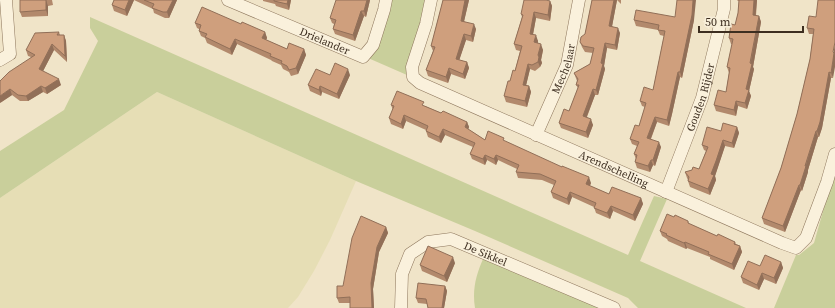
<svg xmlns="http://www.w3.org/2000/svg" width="835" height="308" viewBox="0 0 835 308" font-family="'Source Serif 4',serif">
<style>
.farmland{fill:#e6deb5}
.green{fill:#c9cf9b}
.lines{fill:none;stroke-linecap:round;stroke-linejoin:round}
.minor-casing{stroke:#8d765c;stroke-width:13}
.minor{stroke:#faf1dc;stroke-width:12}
.wall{fill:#b2896c}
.shaded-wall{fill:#916f58}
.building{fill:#cf9f7d;stroke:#916f58}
.labels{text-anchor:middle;stroke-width:3;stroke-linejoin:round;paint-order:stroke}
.street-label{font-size:11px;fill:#3d2e20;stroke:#f7eed8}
</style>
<rect width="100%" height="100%" fill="#f0e4c8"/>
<path class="farmland" d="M157 92 356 181 330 240 314 271 298 297 288 308H0V198Z"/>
<path class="green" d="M391 0H425L422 16 407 75 368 58Z
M90 17 628 255 654 196 667 199 640 261 746 308H638L628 298 475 231 356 181 157 92 0 198V151L64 110 98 41 90 28Z
M835 169V308H774L796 255H799L814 243Z
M484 257 603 308H475C472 290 476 274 484 257Z"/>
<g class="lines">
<g class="minor-casing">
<g id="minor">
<path id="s1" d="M228 0 363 57 373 45 384 10 386 0"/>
<path id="s2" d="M431 0 426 24 412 67 413 77 420 83 782 243 796 248 806 238 827 182 835 154"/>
<path d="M0 60 10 54 6 0"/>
<path id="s3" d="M536 135 567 65 579 0"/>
<path id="s4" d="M666 192 702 98 724 9V0"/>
<path id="s5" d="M401 308 402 274 410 254 428 242 451 239 614 308"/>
</g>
</g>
<use href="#minor" class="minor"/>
</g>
<path class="wall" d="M20 0H52L53 5 48 6V16L22 17 20 12Z
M114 0H177L169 18H165L154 13 153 9 134 0 127 16 114 11 112 5Z
M263 0H291L289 10 276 6 275 4 263 1Z
M370 0 366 17 364 16 355 41 335 34 333 29 334 24 332 23 330 18Z
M443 0H469L464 21 476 29 473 42 466 40 459 60 467 62 469 68 465 79 451 74 448 83 428 76 426 70 433 51 431 46Z
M592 0H621V4L617 0 612 26 620 33 617 50 607 48 604 66 605 69 598 95H595L587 117 593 125 588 138 561 128 559 123 569 111 578 88 576 85 577 81 574 73 590 64 593 53 585 52 582 47 580 42 585 34Z
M737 0H757L756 16H759L761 22 753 67 754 69 749 91 751 96 747 109 738 106 736 116 716 111 714 105 726 92 729 73 727 67 732 44H731L729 38 735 25 738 13 739 1H738Z
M550 1 552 6 550 21 536 18 533 35 538 41V43L543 50 541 60 542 63 540 67 535 71 530 69 526 85 529 86 531 92 527 107 506 102 504 96 515 71 520 51 516 50 514 44 522 17 521 14Z
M675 17 694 20 682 78 680 77 672 114 669 126 657 122 651 139 661 147 655 166 653 165 650 172 637 168 635 162 636 159 634 154 637 146 632 144 630 139 639 126 645 107 642 106 640 101 653 90 664 36 660 35 658 30 636 26 634 20Z
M816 17 833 78H831L822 128 819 137H818L808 170V172L802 191 801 190 785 232 764 224 762 218 781 168 797 114 810 59 813 34H809L807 28Z
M195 23 241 24 265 32 267 38 266 40 287 49H304L306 55 298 74 291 76 289 72 283 69 281 65 272 61 271 60 237 44 232 55 207 43 205 38 201 36 199 31V29L197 28Z
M59 32 60 35H64L66 41 67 62 54 50 43 71 61 85 47 94 43 92 28 101H20L12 95 0 103 31 57 28 56 26 50Z
M330 75H350L339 99 322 92 321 96 310 91 308 85Z
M391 105 425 106 441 113 467 122 469 127 468 129 485 140 505 142 591 183 590 186 609 194 641 198 643 204 635 221 613 211 610 219 596 213 594 207 572 197 569 205 553 198 551 192 554 185 542 180 518 178 516 172 517 169 498 160 496 165 487 160 485 165 472 159 470 154 473 147 445 135 441 143 428 137 426 131V130L406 121 403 129 391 124 389 118 393 110Z
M737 127 739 133 734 148 725 146 715 176 716 180 710 195 690 187 688 181V180L687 178 685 172 699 169 706 151 704 150 702 145 721 131Z
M674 217 688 221 689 224 717 236 735 242 736 244 740 246 742 252 734 270 710 259V257L687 248 686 249 668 241 667 239 662 236 660 231Z
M386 227 388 233 379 252 373 289 374 308H350V303H339L337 298Z
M781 262 783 268 776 284 764 279 759 290 743 283 741 277 760 266Z
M455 263 447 282 422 271 420 265Z
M445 286 447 291 444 308H428L427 304 418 303 416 298Z"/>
<path class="shaded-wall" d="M46 0 48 6V16L46 10Z
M129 0H134L127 16 125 10Z
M173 0H177L169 18 167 12Z
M288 0H291L289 10 287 4Z
M367 0H370L366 17 364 11Z
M465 0H469L463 26 461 21Z
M614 0H617L611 32 609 26Z
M693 0H696L694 20 682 78 680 72Z
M754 0H757L755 21 753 15Z
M550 1 552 6 550 21 548 15Z
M361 11 364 16 355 41 353 35Z
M534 12 536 18 532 39 530 34Z
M759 16 761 22 753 67 754 69 749 91 751 96 747 109 745 103 746 89Z
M474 24 476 29 473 42 471 36Z
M618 28 620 33 617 50 615 45Z
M265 32 267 38 264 44 262 38Z
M464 34 466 40 458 64 456 59Z
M64 35 66 41 67 62 65 56Z
M536 35 538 41 536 48 534 42Z
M235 39 237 44 232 55 230 49Z
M835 42V67L833 78 831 73Z
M605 43 607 48 604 66 605 69 598 95 596 90Z
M52 44 54 50 41 75 39 69Z
M541 44 543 50 541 60 542 63 540 67 538 62V55Z
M304 49 306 55 298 74 296 68Z
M467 62 469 68 465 79 463 74Z
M528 64 530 69 525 90 523 85Z
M449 68 451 74 448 83 446 77Z
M348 69 350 75 339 99 337 94Z
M678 72 680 77 672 114 669 126 667 120Z
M829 72 831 78 822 128 819 137 817 131Z
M59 79 61 85 47 94 45 88Z
M41 86 43 92 28 101 26 96Z
M320 86 322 92 321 96 319 90Z
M529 86 531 92 527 107 525 101Z
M10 89 12 95 0 103V96Z
M593 89 595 95 585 121 583 116Z
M736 101 738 106 736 116 734 110Z
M404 115 406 121 403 129 401 124Z
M655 117 657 122 649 143 647 138Z
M591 119 593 125 588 138 586 132Z
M467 122 469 127 467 133 465 127Z
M737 127 739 133 734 148 732 143Z
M443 129 445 135 441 143 439 137Z
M816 131 818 137 808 170V172L802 191 800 185Z
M723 140 725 146 715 176 716 180 710 195 708 189 711 174Z
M659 142 661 147 655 166 653 160Z
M485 155 487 160 485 165 483 159Z
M496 155 498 160 496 165 494 159Z
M651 160 653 165 650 172 648 166Z
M589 177 591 183 588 189 586 184Z
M799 185 801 190 785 232 783 226Z
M570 192 572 197 569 205 567 199Z
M641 198 643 204 635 221 633 215Z
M611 206 613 211 610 219 607 213Z
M386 227 388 233 379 252 373 289 374 308H372L371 283 377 247Z
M685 242 687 248 686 249 684 243Z
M740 246 742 252 734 270 732 264Z
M453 257 455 263 447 282 444 276Z
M781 262 783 268 776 284 774 278Z
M762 273 764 279 759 290 757 285Z
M445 286 447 291 444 308H442Z"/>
<path class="building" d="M20 0H46V10L20 12Z
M114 0H129L125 10 112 5Z
M144 0H173L167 12H163L152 8 154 4Z
M274 0H288L287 4 274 1Z
M336 0H367L364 11H361L353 35 333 29 336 20 330 18Z
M443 0H465L461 21 474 24 471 36 464 34 456 59 467 62 463 74 449 68 446 77 426 70 435 47 431 46Z
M524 0H546L550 1 548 15 534 12 530 34 536 35 534 42 541 44 538 55 539 57 538 62 532 65 528 64 523 85 529 86 525 101 504 96 508 81H510L513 70 515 71 522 46 514 44 523 15 521 14Z
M592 0H614L609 26 618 28 615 45 605 43 601 63 603 64 596 90 593 89 583 116 591 119 586 132 559 123 564 109 569 111 579 85H576L578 79 574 73 590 64 594 48 583 46 580 42 581 37 585 34Z
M677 0H693L692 15 680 72H678L670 108 667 120 655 117 647 138 659 142 653 160H651L648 166 635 162 637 155 634 154 639 142 630 139 635 125 639 126 646 103 640 101 644 87 653 90 665 31 658 30 659 25 634 20 636 10 675 17Z
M739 0H754L753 15 759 16 750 63 752 64 746 89 749 90 745 103 736 101 734 110 714 105 718 90 726 92 730 68 727 67 733 39 729 38 731 24 735 25 738 13Z
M818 0H835V42L833 52 834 53 833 60 831 73 829 72 820 122 817 131H816L805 166H806L800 185H799L783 226 762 218 781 168 797 114 810 59 814 29 807 28 809 16 816 17Z
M202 7 241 24 242 22 265 32 262 38 287 49 289 43 304 49 296 68 289 70 287 66 281 63 282 61 270 56 271 54 235 39 230 49 205 37 207 34 199 31 201 25 195 23Z
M59 32 57 35H64L65 56 52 44 39 69 59 79 45 88 41 86 26 96 18 95 10 89 0 96V81L9 72 35 55 26 50 35 33Z
M335 63 348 69 337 94 320 86 319 90 308 85 316 69 330 75Z
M397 91 424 102 422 105 441 113 443 111 467 122 465 127 485 140 488 131 504 138 503 140 562 167V166L589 177 586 184 609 194 612 187 641 198 633 215 611 206 607 213 594 208 596 203 570 192 567 199 551 192 556 181 540 174 516 172 519 165 496 155 494 159 485 155 483 159 470 154 475 143 443 129 439 137 426 131 428 126 404 115 401 124 389 118 394 106 391 105Z
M723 123 737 127 732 143 723 140 716 161 711 174 714 175 708 189 688 181 689 177 685 172 692 170 693 167 699 169 708 147 702 145 707 127 721 131Z
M667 214 674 217 675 215 688 221V223L717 236 718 234 735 242 734 244 740 246 732 264 708 254 709 252 685 242 684 243 666 235 667 234 660 231Z
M361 216 386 227 377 247 371 283 372 308H350V297L337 298V286H343L352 238Z
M428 246 453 257 444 276 420 265Z
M765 255 781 262 774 278 762 273 757 285 741 277 748 261 760 266Z
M418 283 445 286 442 308H428L426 299 416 298Z"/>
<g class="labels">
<g class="street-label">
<text dy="4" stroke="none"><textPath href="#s1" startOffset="105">Drielander</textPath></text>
<text dy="4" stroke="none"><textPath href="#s3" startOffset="72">Mechelaar</textPath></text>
<text dy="4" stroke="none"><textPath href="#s4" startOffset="101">Gouden Rijder</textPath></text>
<text dy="4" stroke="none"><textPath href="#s2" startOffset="301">Arendschelling</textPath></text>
<text dy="4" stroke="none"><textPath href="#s5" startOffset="138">De Sikkel</textPath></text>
</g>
</g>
<path d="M699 26v6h104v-6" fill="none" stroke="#3d2e20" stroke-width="2"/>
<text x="705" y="26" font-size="12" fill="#3d2e20" stroke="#f7eed8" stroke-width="3" paint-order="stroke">50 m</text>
</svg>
